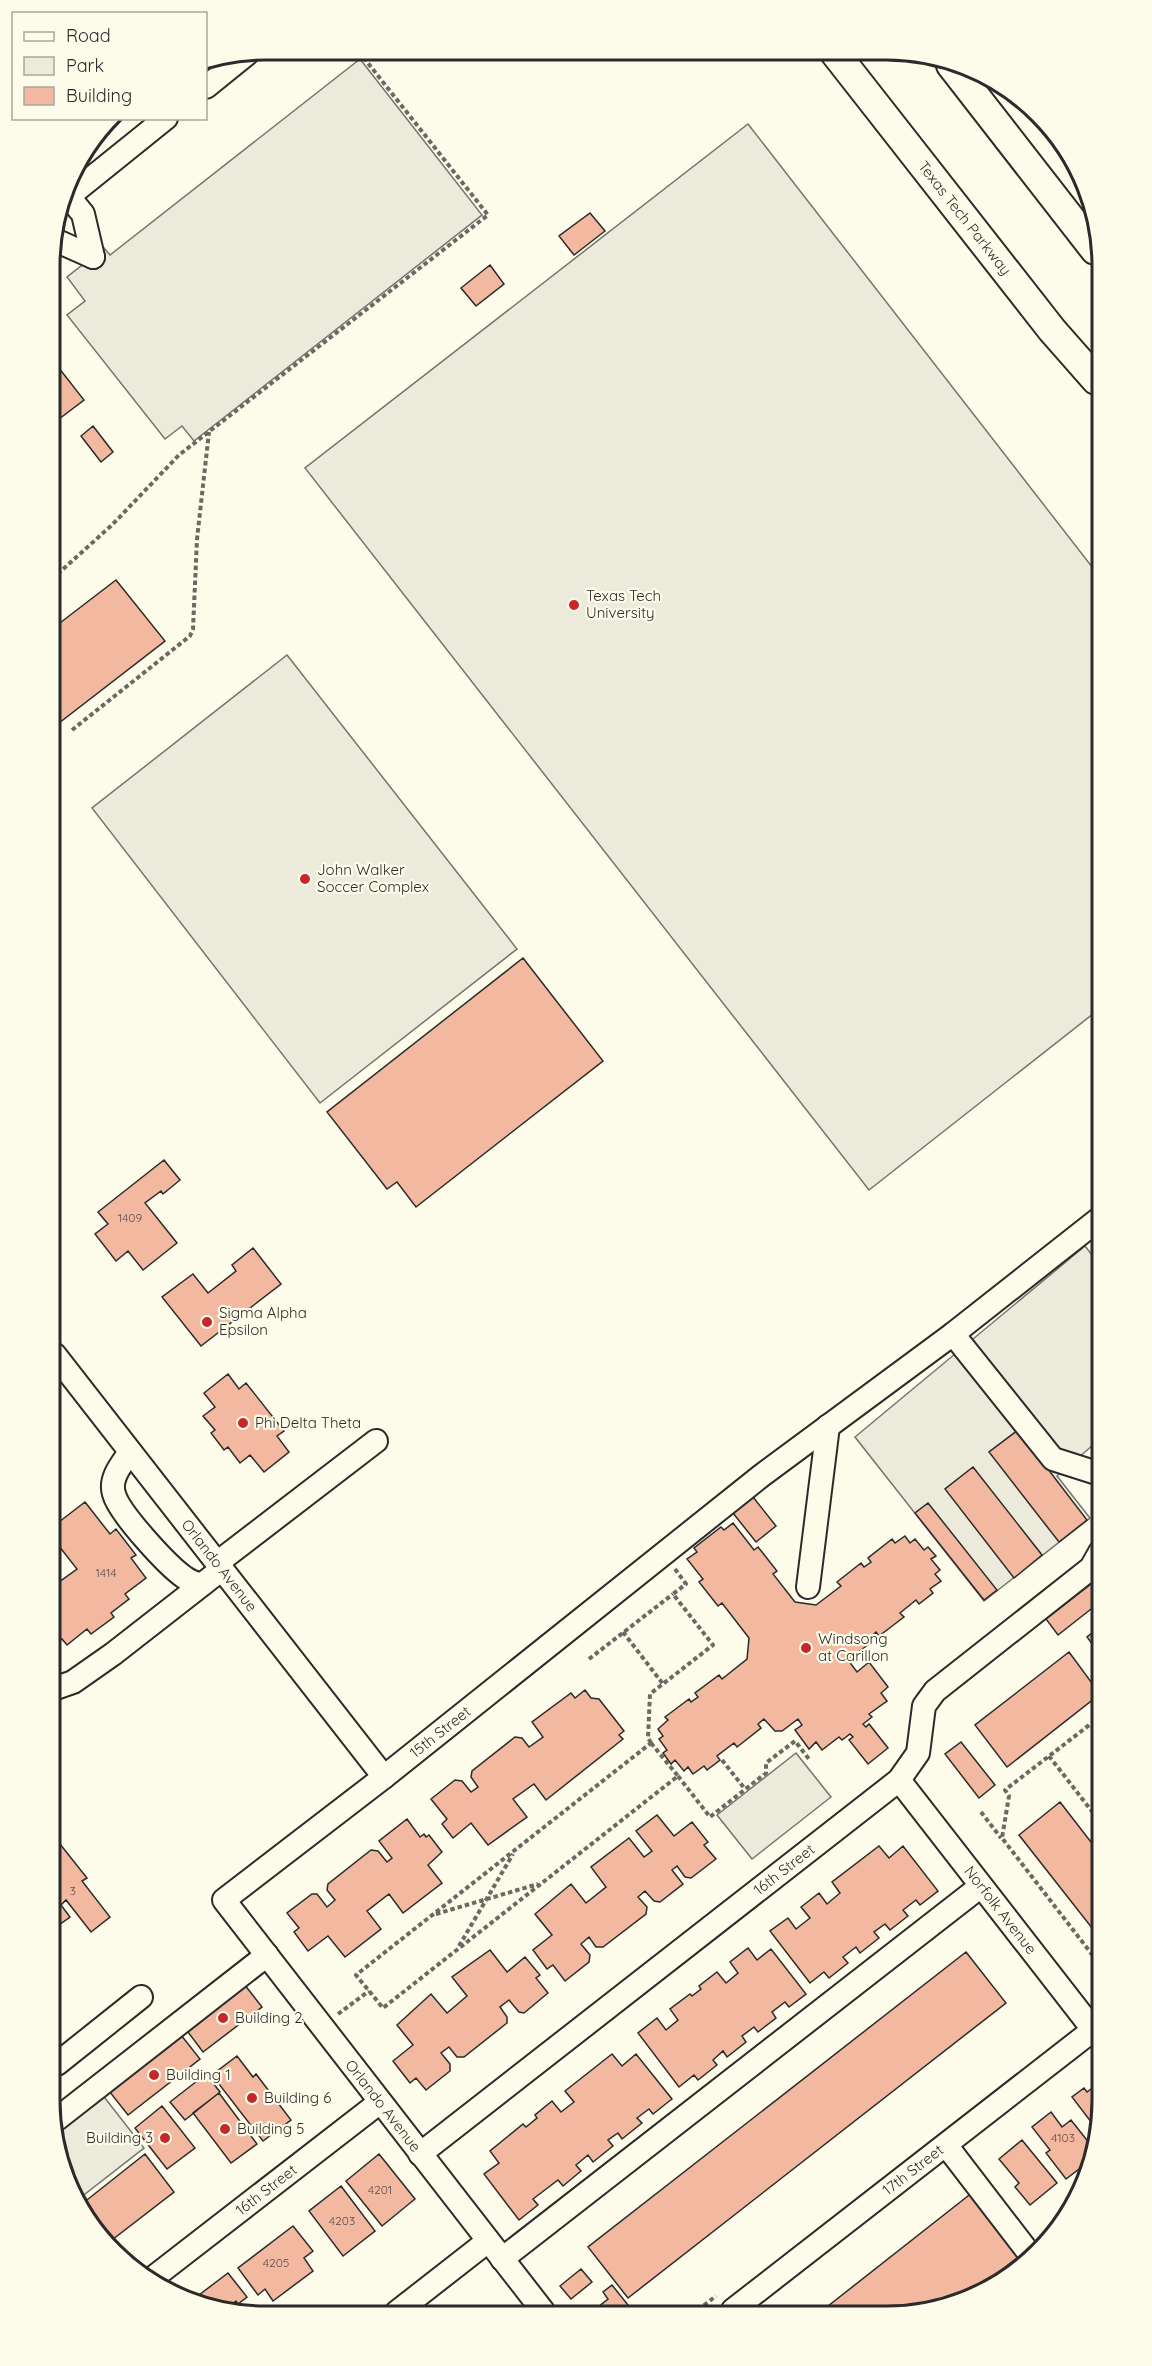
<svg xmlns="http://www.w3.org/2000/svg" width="1152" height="2366" viewBox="0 0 1152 2366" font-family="Quicksand,sans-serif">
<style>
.green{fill:#ecebdb;stroke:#74746e;stroke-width:1.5}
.parking{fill:#eceadb;stroke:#74746e;stroke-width:1.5}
.building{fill:#f2b8a0;stroke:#2b2b2b;stroke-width:1.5}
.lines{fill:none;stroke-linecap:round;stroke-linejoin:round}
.minor-casing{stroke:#2b2b2b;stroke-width:26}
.major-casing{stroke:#2b2b2b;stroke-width:32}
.path{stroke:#6a6964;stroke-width:4;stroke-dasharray:4.5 3;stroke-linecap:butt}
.minor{stroke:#fdfbea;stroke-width:22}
.major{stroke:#fdfbea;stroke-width:28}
.poi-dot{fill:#c62828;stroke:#fdfbea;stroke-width:2}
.labels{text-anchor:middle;stroke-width:4.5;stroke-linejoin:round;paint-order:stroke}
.number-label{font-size:12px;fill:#5d4e48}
.street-label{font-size:15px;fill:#2b2b2b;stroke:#fdfbea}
.poi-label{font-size:15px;fill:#2b2b2b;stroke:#fdfbea;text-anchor:start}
.rim{fill:none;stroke:#2b2b2b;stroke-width:3}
</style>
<rect width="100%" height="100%" fill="#fdfbea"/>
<path class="green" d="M748 124 1096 572 1098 1010 869 1190 305 468Z
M287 655 517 949 320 1103 92 808Z"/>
<path class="parking" d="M360 59 482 215 194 441 182 426 165 439 67 315 85 301 67 277 104 248 110 255Z
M1085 1246 1099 1264 1100 1439 1057 1476 1090 1518 984 1601 855 1437Z
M796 1753 831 1797 752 1859 717 1815Z
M101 2093 144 2148 76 2201 57 2156V2127Z"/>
<path class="building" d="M590 213 605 231 574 255 559 236Z
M490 265 504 284 476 306 461 288Z
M55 363 84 400 59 419 52 410V365Z
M93 426 113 452 101 462 81 436Z
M116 580 165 641 59 723 53 716 52 629Z
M523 958 603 1061 416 1207 397 1182 387 1189 327 1112Z
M164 1160 180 1180 163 1194 161 1191 145 1203 177 1243 143 1270 128 1251 116 1261 95 1234 108 1224 98 1212Z
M253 1248 281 1284 201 1346 162 1297 193 1274 208 1293 236 1271 232 1265Z
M228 1374 239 1389 246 1383 284 1431 277 1436 289 1452 264 1472 250 1455 240 1463 228 1447 224 1450 211 1433 215 1430 203 1416 215 1407 204 1393Z
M1018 1430 1087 1520 1059 1542 989 1452Z
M973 1467 1042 1555 1014 1578 945 1489Z
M753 1497 776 1526 756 1542 733 1513Z
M85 1502 110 1534 116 1529 136 1555 131 1558 146 1578 125 1594 129 1599 111 1613 114 1617 91 1634 87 1629 67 1645 62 1639 55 1644V1585L77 1569 55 1541V1525Z
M928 1503 997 1590 984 1600 915 1513Z
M733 1523 754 1550 758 1547 777 1571 773 1574 795 1602 816 1605 841 1586 837 1582 861 1563 864 1567 871 1562 868 1558 892 1539 895 1543 905 1536 910 1543 915 1539 924 1550 928 1547 936 1556 931 1559 940 1570 935 1574 941 1581 930 1589 933 1593 919 1604 916 1600 900 1613 904 1617 879 1636 876 1632 870 1637 873 1641 849 1659 845 1656 857 1672 869 1662 888 1687 881 1693 887 1701 869 1714 872 1717 863 1724 866 1727 869 1724 888 1748 868 1764 849 1740 853 1737 850 1734 842 1740 839 1737 822 1750 816 1742 809 1749 795 1730 802 1725 798 1719 782 1731H775L764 1719 758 1724 761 1728 737 1747 734 1743 717 1756 720 1760 707 1770 704 1766 693 1774 688 1767 684 1771 675 1760 671 1764 663 1753 667 1750 659 1739 663 1736 658 1729 668 1720 665 1717 689 1699 691 1702 698 1697 695 1693 719 1675 722 1679 747 1659 749 1638 722 1603 718 1606 699 1582 703 1579 687 1559 697 1552 694 1548 721 1527 724 1530Z
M1100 1577V1602L1058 1635 1046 1619Z
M1100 1627V1655L1087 1637Z
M1069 1652 1100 1694 1007 1767 975 1725Z
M585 1690 591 1698 599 1699 624 1731 619 1735 623 1739 546 1800 534 1784 513 1799 527 1817 488 1845 471 1823 453 1838 442 1824 447 1819 431 1799 455 1780 462 1781 471 1792 478 1787 471 1777 472 1771 515 1737 522 1738 529 1747 543 1737 532 1722 571 1693 575 1698Z
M961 1742 995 1785 979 1798 945 1754Z
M1060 1802 1101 1855V1921L1092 1928 1019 1835Z
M657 1815 674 1836 692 1822 708 1842 704 1845 716 1859 691 1878 685 1877 677 1866 672 1870 683 1884 660 1902 654 1901 645 1891 638 1897 647 1907 646 1914 603 1947H596L589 1937 581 1944 590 1955 589 1962 565 1981 553 1965 547 1969 533 1950 552 1935 535 1914 571 1884 586 1903 606 1887 591 1867 629 1838 644 1857 652 1851 636 1831Z
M407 1819 420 1837 424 1834 426 1837 429 1835 442 1852 428 1865 442 1883 403 1913 389 1894 367 1911 381 1929 345 1957 328 1936 308 1951 294 1932 299 1928 287 1913 312 1894H317L327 1907 335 1900 327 1890 328 1884 371 1850 378 1851 387 1862 392 1858 379 1841Z
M56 1839 87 1878 82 1881 110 1917 91 1932 66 1900 61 1905 70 1917 56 1927Z
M879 1846 889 1858 903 1846 938 1891 920 1905 916 1900 903 1910 908 1916 890 1930 885 1924 874 1932 879 1938 860 1953 856 1947 843 1957 848 1963 829 1978 824 1972 810 1983 770 1931 788 1918 796 1929 810 1918 801 1907 819 1893 827 1904 840 1893 832 1882Z
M748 1948 757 1960 771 1949 806 1994 789 2007 785 2002 772 2012 776 2018 758 2032 754 2027 742 2036 746 2042 727 2057 723 2051 713 2060 717 2065 698 2080 694 2075 679 2087 638 2033 657 2018 666 2030 678 2020 670 2009 690 1994 692 1996 701 1989 699 1986 717 1972 726 1983 738 1973 730 1962Z
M490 1950 507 1972 525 1957 540 1975 536 1978 548 1993 524 2013 519 2012 509 2000 500 2007 507 2017V2023L464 2057H457L449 2047 441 2053 450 2064V2071L426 2090 416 2078 410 2083 393 2061 413 2045 397 2025 431 1994 447 2013 467 1996 452 1977Z
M966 1952 1006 2003 628 2298 588 2247Z
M244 1984 262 2007 203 2052 185 2028Z
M181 2035 200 2059 128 2115 109 2091Z
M612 2054 622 2066 636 2054 672 2099 653 2114 649 2109 637 2118 642 2123 622 2139 618 2133 608 2140 613 2146 593 2162 588 2155 576 2165 581 2171 563 2186 558 2180 533 2199 538 2205 519 2220 484 2174 499 2163 490 2151 523 2124 526 2127 537 2118 535 2115 552 2101 561 2112 574 2102 565 2091Z
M237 2056 253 2077 256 2074 291 2120 263 2141 212 2075Z
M206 2074 220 2092 185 2120 170 2102Z
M1095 2086 1102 2095V2114L1098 2131 1072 2097 1084 2088 1087 2092Z
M219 2093 257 2144 231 2163 193 2113Z
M162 2106 195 2148 167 2169 135 2128Z
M1051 2112 1062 2127 1071 2120 1094 2149 1092 2159 1066 2179 1046 2153 1050 2150 1032 2127Z
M1022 2140 1057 2183 1030 2205 1015 2187 1019 2183 999 2159Z
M145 2154 174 2192 108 2243 78 2207Z
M379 2154 415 2199 382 2226 346 2181Z
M341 2186 375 2231 343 2256 309 2211Z
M973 2192 1022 2254 966 2298 942 2309 823 2310Z
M293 2226 313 2251 304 2258 313 2271 273 2301 265 2289 258 2295 238 2268Z
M581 2269 592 2282 571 2299 560 2286Z
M228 2273 247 2297 238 2304 236 2301 222 2311 195 2298Z
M612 2285 632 2310 593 2311 608 2299 603 2292Z"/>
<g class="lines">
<g class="minor-casing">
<g id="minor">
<path d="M206 87 248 53"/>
<path d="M65 192 83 214 93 257"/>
<path d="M63 201 166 118"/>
<path d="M52 237 55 240 93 257"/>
<path d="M953 1334 1053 1459 1100 1474"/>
<path id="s1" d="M55 1355 384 1777"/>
<path d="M130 1452C122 1464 109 1478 114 1494 119 1513 167 1565 184 1577 189 1581 195 1583 201 1585"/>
<path d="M217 1563 376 1441"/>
<path d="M808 1587 828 1426"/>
<path d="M56 1688 73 1682 113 1654 222 1569"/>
<path id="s2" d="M899 1780 1102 2041"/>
<path d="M57 2064 141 1997"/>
<path d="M57 2119 267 1955"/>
<path d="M946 2145 1032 2257"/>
<path id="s3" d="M420 2154 899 1780 918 1753 924 1706 935 1691 1091 1568 1100 1552"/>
<path d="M502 2259 981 1886"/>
<path id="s4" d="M154 2277 380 2102"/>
<path id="s5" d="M733 2310 1093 2030"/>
<path id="s6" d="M543 2311 224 1900 384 1777 761 1476 953 1334 1099 1219"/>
<path d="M397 2312 488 2241"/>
</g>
</g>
<g class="major-casing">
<g id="major">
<path id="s7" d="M835 53 1052 330 1096 380"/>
<path d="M951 65 1095 250"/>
</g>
</g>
<path class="path" d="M52 579 112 525 179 455 488 215 360 53 363 50
M72 730 190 636 193 629 197 539 209 432
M623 1632 663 1684
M589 1659 673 1594
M1101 1716 1005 1790 1009 1796 1002 1838 1101 1966
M651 1743 678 1776 383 2008 356 1975Z
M651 1743 648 1738 650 1694 713 1645 673 1594 686 1584 675 1569
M1049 1756 1101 1823
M722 1760 745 1789
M678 1776 710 1817 766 1773V1763L795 1741 809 1759
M981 1812 1001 1838
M436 1914 538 1884
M459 1946 513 1854
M338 2014 369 1991
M698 2310 716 2296"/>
<use href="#minor" class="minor"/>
<use href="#major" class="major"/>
</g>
<g class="poi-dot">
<circle cx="574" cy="605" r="6"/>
<circle cx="305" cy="879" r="6"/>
<circle cx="207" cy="1322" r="6"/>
<circle cx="243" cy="1423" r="6"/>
<circle cx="806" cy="1648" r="6"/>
<circle cx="223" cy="2018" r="6"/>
<circle cx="154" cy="2075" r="6"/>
<circle cx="252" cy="2098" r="6"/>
<circle cx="225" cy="2129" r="6"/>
<circle cx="165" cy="2138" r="6"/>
</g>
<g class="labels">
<g class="number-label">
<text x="130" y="1222">1409</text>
<text x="106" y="1577">1414</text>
<text x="73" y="1895">3</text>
<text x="1063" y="2142">4103</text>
<text x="380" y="2194">4201</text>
<text x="342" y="2225">4203</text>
<text x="276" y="2267">4205</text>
</g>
<g class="street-label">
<text dy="5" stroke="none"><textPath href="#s7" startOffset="210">Texas Tech Parkway</textPath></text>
<text dy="5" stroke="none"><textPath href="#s1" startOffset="267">Orlando Avenue</textPath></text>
<text dy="5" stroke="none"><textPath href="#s6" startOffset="794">15th Street</textPath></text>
<text dy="5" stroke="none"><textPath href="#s3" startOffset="462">16th Street</textPath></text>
<text dy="5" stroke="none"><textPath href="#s2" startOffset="165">Norfolk Avenue</textPath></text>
<text transform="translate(383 2106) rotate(52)" y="5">Orlando Avenue</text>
<text dy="5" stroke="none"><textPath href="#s5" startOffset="228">17th Street</textPath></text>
<text dy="5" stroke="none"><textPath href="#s4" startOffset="142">16th Street</textPath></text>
</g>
<g class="poi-label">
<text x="586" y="601">Texas Tech<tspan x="586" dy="17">University</tspan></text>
<text x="317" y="875">John Walker<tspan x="317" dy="17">Soccer Complex</tspan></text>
<text x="219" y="1318">Sigma Alpha<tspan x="219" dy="17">Epsilon</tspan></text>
<text x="255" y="1428">Phi Delta Theta</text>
<text x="818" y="1644">Windsong<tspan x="818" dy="17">at Carillon</tspan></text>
<text x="235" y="2023">Building 2</text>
<text x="166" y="2080">Building 1</text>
<text x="264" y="2103">Building 6</text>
<text x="237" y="2134">Building 5</text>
<text x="153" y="2143" text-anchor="end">Building 3</text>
</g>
</g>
<path d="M0 0H1152V2366H0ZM266 60H886A206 206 0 0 1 1092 266V2100A206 206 0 0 1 886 2306H266A206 206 0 0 1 60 2100V266A206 206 0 0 1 266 60Z" fill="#fdfbea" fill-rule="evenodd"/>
<path class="rim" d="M266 60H886A206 206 0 0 1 1092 266V2100A206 206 0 0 1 886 2306H266A206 206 0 0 1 60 2100V266A206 206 0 0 1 266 60Z"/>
<rect x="12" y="12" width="195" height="108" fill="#fdfbea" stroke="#a9a89e" stroke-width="1.5"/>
<rect x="24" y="32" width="30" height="9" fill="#fdfbea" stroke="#a9a89e" stroke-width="1.5"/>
<text x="66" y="42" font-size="18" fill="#2b2b2b">Road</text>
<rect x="24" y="57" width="30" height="18" fill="#ecebdb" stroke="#a9a89e" stroke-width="1.5"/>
<text x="66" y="72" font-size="18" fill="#2b2b2b">Park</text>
<rect x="24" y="87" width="30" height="18" fill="#f2b8a0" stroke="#a9a89e" stroke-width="1.5"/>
<text x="66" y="102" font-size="18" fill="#2b2b2b">Building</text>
</svg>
